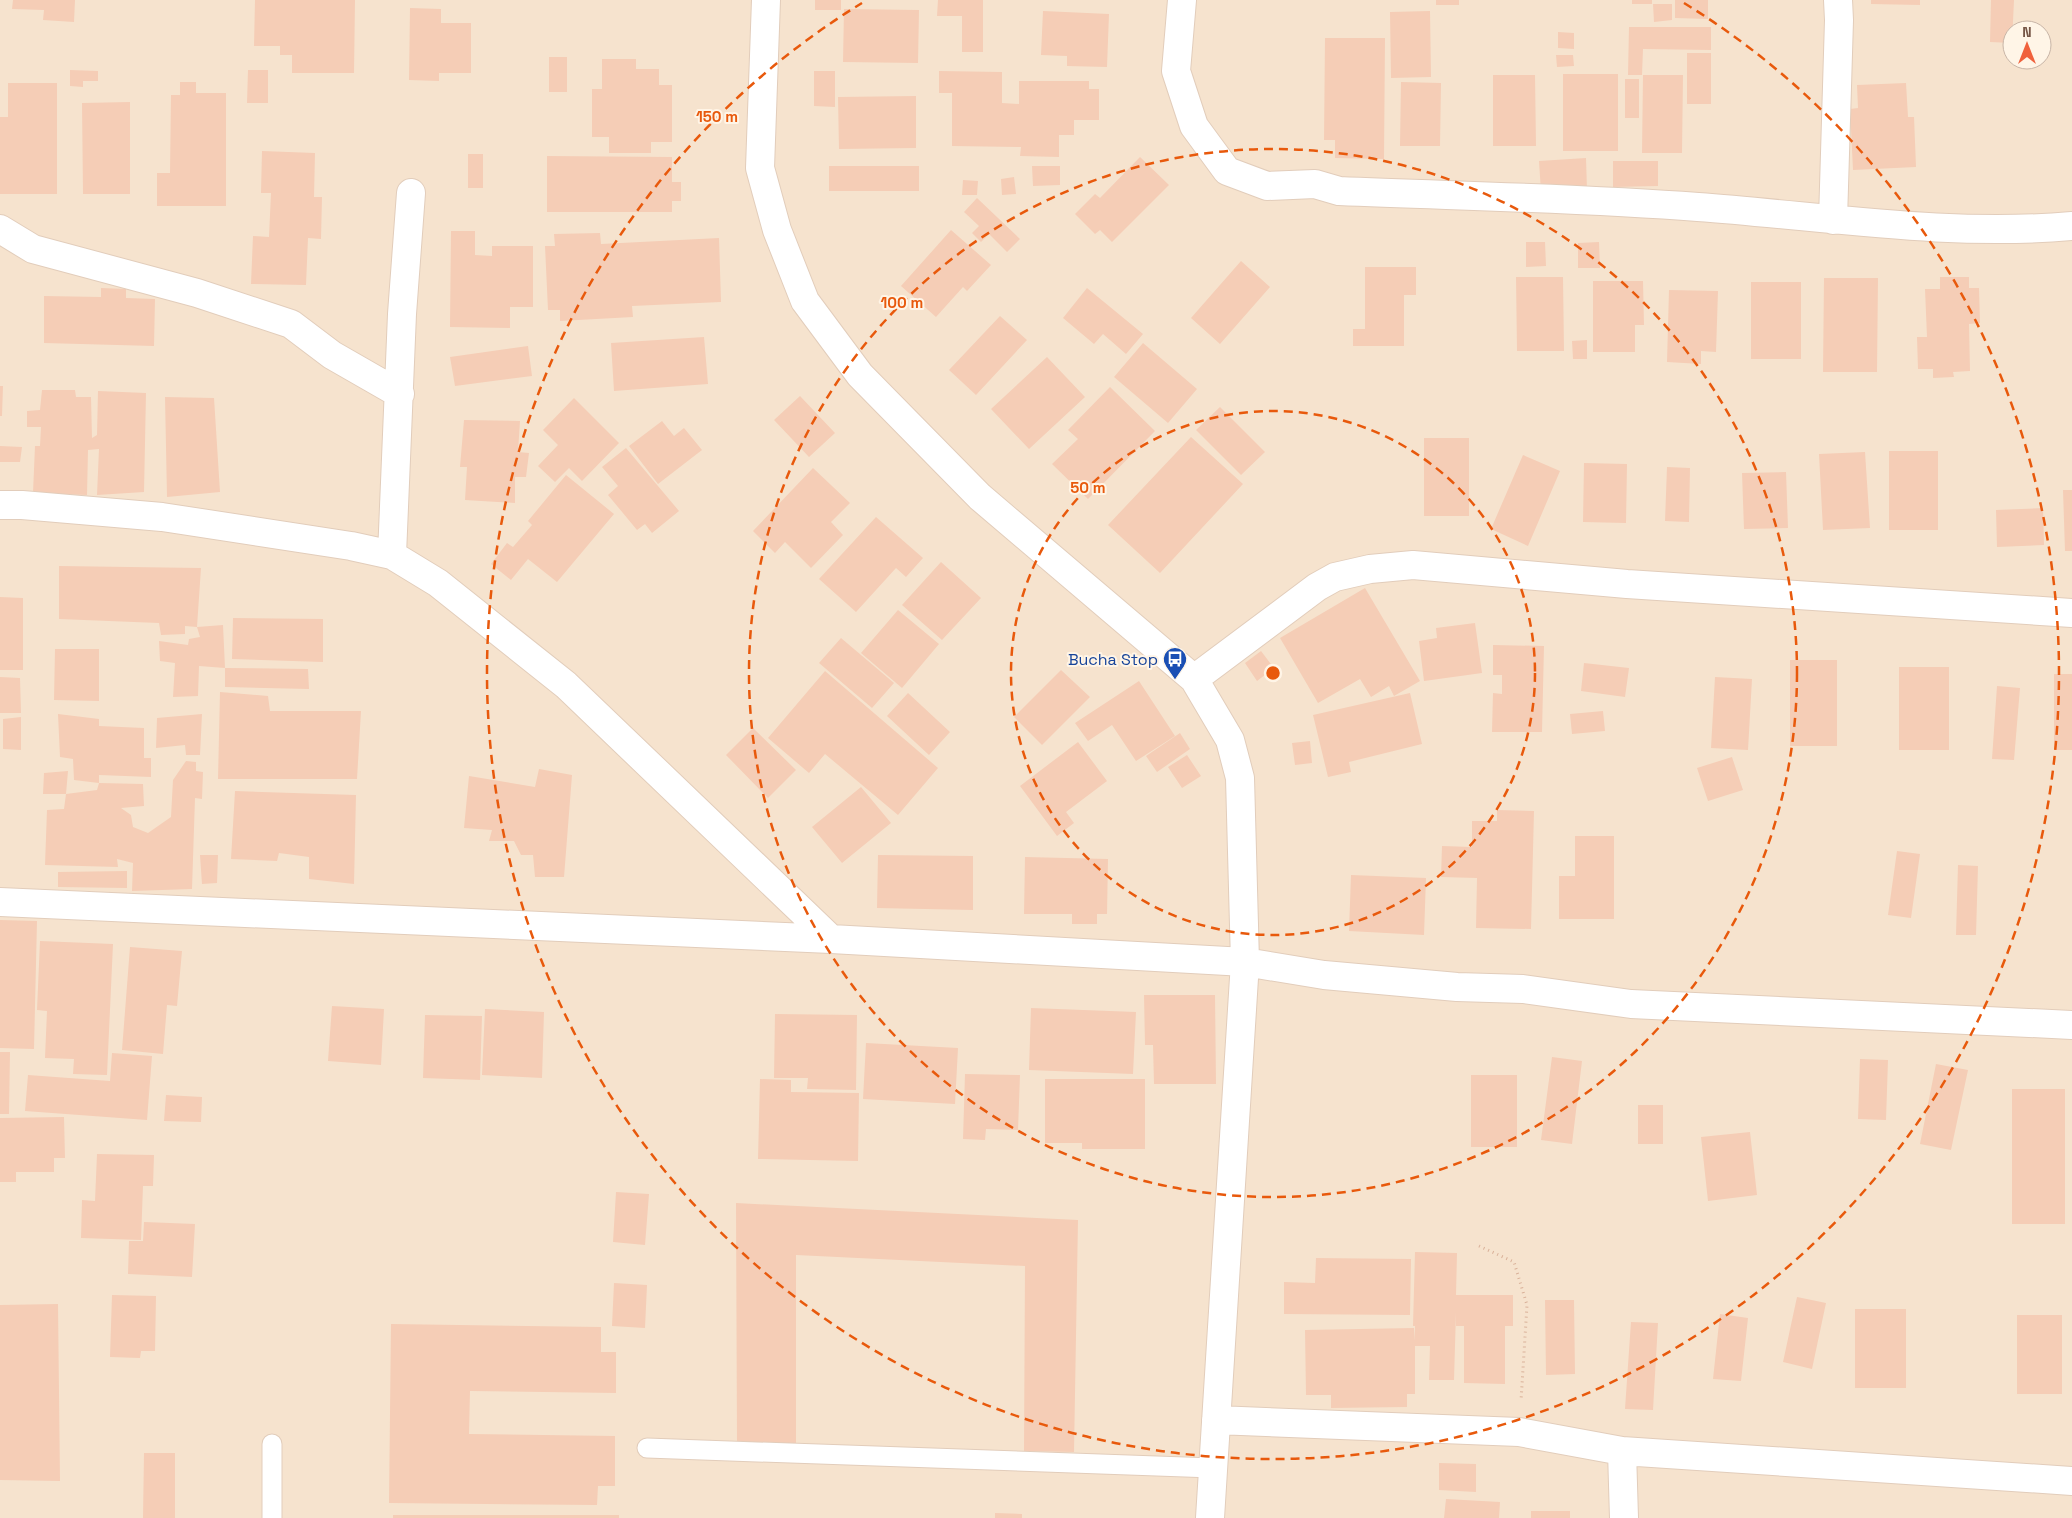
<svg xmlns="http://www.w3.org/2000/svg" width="2072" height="1518" viewBox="0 0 2072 1518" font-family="'Space Grotesk',sans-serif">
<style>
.residential{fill:#f6e3ce;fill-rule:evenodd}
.building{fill:#f5cdb6}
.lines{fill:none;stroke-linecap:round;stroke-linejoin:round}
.lane-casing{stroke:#e2cdbb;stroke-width:21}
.street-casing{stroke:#e2cdbb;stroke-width:30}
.path{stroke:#d9b199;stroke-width:3;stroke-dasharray:1 4;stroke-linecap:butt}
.lane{stroke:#fff;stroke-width:19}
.street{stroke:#fff;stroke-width:28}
.ring{fill:none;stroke:#e8590c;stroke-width:2.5;stroke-dasharray:9 6}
.labels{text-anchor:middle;stroke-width:4;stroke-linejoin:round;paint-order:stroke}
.transit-label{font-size:16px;fill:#164399;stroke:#fff5e7;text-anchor:end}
.centre{fill:#e8590c;stroke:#fff5e7;stroke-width:2.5}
.ring-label{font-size:15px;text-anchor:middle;font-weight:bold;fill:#e8590c;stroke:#fff5e7;stroke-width:4;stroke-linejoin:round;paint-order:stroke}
</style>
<rect width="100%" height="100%" fill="#fef1e0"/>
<path class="residential" d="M0 0H2072V1518H0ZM2012 30H2042V60H2012Z"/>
<path class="building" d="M13 0H75L74 22 43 20 44 10 12 9Z
M255 0H355L354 73H292V55H280V46H254Z
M815 0H841V10H815Z
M938 0H983V52H962V16H937Z
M1436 0H1459V5H1436Z
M1632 0H1652V4H1632Z
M1675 0H1708V19L1675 18Z
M1871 0H1920V5L1871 4Z
M1991 0H2014L2012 43 1990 42Z
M1653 4H1672V20L1654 22Z
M410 8 441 9V23H471V73H439V81L409 80Z
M844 9 919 10 918 63 843 62Z
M1043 11 1109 14 1107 67 1067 66V56L1041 55Z
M1430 11 1431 77 1391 78 1390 12Z
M1629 27H1711V50L1643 49 1642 75H1628Z
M1558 32 1574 33V49L1558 48Z
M1325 38H1385L1384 159 1335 158V140H1324Z
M1687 53H1711V104H1687Z
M1556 55H1573L1574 66 1557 67Z
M549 57H567V92H549Z
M602 59H636V69H659V85H672V142H651V153H609V137H592V89H602Z
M70 70 98 71V81H83V87L70 86Z
M248 70H268V103H247Z
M814 71H835V107L814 106Z
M939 71 1002 72V103L1019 104V81H1089V89H1099V120H1074V135H1059V157L1020 156 1021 147 952 146V93H939Z
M1563 74H1618V151H1563Z
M1493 75H1535L1536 146H1493Z
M1643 75H1683L1682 153H1642Z
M1625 79H1639V118H1625Z
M180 82H196V93H226V206H157V173H170L171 95H180Z
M1401 82 1441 83 1440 146H1400Z
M8 83H57V194H0V117H8Z
M1906 83 1908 117H1914L1916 167 1853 170 1850 109 1858 108 1857 85Z
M916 96V148L839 149 838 97Z
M130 102V194H83L82 103Z
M262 151 315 153 314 197H322L321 239 308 238 306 285 251 284 253 236 269 237 271 193H261Z
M468 154H483V188H468Z
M547 156 672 157V182H681V201H672V212H547Z
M1140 157 1169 185 1112 242 1100 230 1095 234 1075 214 1095 194 1100 198Z
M1586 158 1587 190 1541 192 1539 161Z
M1613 161H1658V186L1613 187Z
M829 166H919V191H829Z
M1032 166H1060V185L1033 186Z
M1014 177 1016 194 1002 195 1001 179Z
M963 180 978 181 977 195H962Z
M977 198 1020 239 1007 252 989 234 981 242 972 233 979 226 964 212Z
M951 230 991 265 967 291 963 287 936 317 901 286Z
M451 231H475V255L492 256V246H533V307H510V328L450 327Z
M600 233 601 244 719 238 721 302 632 306 633 317 560 321V310H548L545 246H555L554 234Z
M1526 242H1545L1546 266 1526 267Z
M1599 242 1600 268H1578V243Z
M1241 261 1270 287 1220 344 1191 318Z
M1365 267H1416V295H1404V346H1353V329H1365Z
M1516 277H1563L1564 351H1517Z
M1940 277H1969V288H1979L1980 323 1969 324 1970 371 1953 372 1954 377 1933 378V369H1918L1917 337H1927L1925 289H1940Z
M1824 278H1878L1877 372H1823Z
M1593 281H1643L1644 325H1635V352H1593Z
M1751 282H1801V359H1751Z
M101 288 126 289V298L155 299 154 346 44 343V296L101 297Z
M1087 288 1143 334 1126 354 1103 334 1094 344 1063 318Z
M1669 290 1718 291 1716 352 1701 351V364L1667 362Z
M1000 316 1027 340 976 395 949 370Z
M704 337 708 384 614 391 611 343Z
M1587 340V359H1573L1572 341Z
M1143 343 1197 389 1168 423 1114 377Z
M528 346 532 376 455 386 450 357Z
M1047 357 1085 397 1029 449 991 409Z
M0 386H3L2 416H0Z
M1110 387 1155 431 1088 499 1052 464 1078 439 1068 430Z
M42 390H75L76 397H91L92 438 97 435 98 391 146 393 144 492 97 495 99 449 88 450 87 495 33 493 35 446H40L41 427H27V411L40 410Z
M800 396 835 433 809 457 774 420Z
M165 397 214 398 220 492 167 497Z
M574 398 619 443 582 481 569 468 555 482 538 466 558 445 543 430Z
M1220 407 1265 452 1241 475 1196 430Z
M464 420 520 421 518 452 529 453 526 477H515V503L465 500 467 467H460Z
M662 421 674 436 684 428 702 450 658 484 629 446Z
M1191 437 1243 484 1160 573 1108 525Z
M1424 438H1469V516H1424Z
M0 446 22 447 20 462H0Z
M626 448 679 511 652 533 645 524 637 530 608 495 618 486 602 467Z
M1889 451H1938V530H1889Z
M1865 452 1870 528 1823 530 1819 454Z
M1523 455 1560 471 1528 546 1491 529Z
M1584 463 1627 464 1626 523 1583 522Z
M1667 467 1690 468 1689 522 1665 521Z
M813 468 850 503 831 522 843 535 811 568 785 542 775 553 753 531Z
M1786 472 1788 528 1744 529 1742 473Z
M566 475 614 514 557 582 528 559 511 580 491 564 507 543 513 547 532 525 528 521Z
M2063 490H2072V551H2065Z
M2043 508 2044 545 1997 547 1996 510Z
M876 517 923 558 906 577 896 568 856 612 819 579Z
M941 562 981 598 942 640 902 605Z
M59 566 201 568 197 627 185 626V634L161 635 159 623 59 619Z
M1365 588 1420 681 1394 696 1389 686 1371 697 1360 679 1318 703 1280 638Z
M0 597 23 598V670H0Z
M898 610 939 644 902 688 861 653Z
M233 618 323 619V662L232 659Z
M1475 623 1482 673 1424 681 1419 641 1437 638 1436 628Z
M223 625 225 668 199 666 198 696 173 697 175 663 160 661 159 641 188 645 189 639 200 637 197 627Z
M841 638 894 683 872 708 819 663Z
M1493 645 1544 646 1542 732H1492L1493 693 1502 694V675H1493Z
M55 649H99V701L54 700Z
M1261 651 1274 668 1257 681 1245 663Z
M1790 660H1837V746H1790Z
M1584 663 1629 668 1625 697 1581 691Z
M1899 667H1949V750H1899Z
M225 668 308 669 309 689 225 687Z
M1061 670 1090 697 1042 745 1014 717Z
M825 671 938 768 898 815 825 754 809 773 768 738Z
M2054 674H2072V750H2054Z
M0 677 20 678 21 713H0Z
M1715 677 1752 679 1748 750 1711 748Z
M1139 681 1175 736 1136 761 1112 725 1088 741 1075 723Z
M1997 686 2020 688 2014 760 1992 759Z
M220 692 268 696 270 711H361L357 779H218Z
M908 693 950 732 929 755 887 716Z
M1410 693 1422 744 1349 762 1351 772 1328 777 1313 715Z
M1603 711 1605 731 1572 734 1570 714Z
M58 714 99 719V726L144 728V758H151V777L99 775V783L143 784 144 806 121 808 131 815 133 827 148 833 171 817 173 780 186 761 196 762V771L203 772 202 799 195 798 192 889 132 891 133 863 117 859 118 867 45 865 47 810 64 809 66 794 97 790 99 783 74 780 73 759 60 757Z
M202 714 200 755H186L185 745 156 748 157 718Z
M21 717V750L3 749V719Z
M753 728 796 770 768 798 726 755Z
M1180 733 1190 749 1157 772 1146 756Z
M1310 741 1312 763 1295 765 1292 743Z
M1078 742 1107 781 1066 812 1074 823 1057 836 1020 786Z
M1187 755 1201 776 1182 788 1168 767Z
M1732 757 1743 790 1708 801 1697 768Z
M539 769 572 775 564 877H535L533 855H521L514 841H489L492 830 464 828 469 776 535 787Z
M68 771 66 794H43L44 773Z
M861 787 891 823 842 863 812 827Z
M235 791 356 795 354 884 309 879V857L279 853 277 861 231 859Z
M1497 810 1534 811 1531 929 1476 928 1477 878 1441 877 1442 846 1472 847V821H1497Z
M1575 836H1614V919H1559V876H1575Z
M1897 851 1920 854 1911 918 1888 915Z
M200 855H218L217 883 202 884Z
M878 855 973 856V910L877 908Z
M1025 857 1108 859 1107 914H1097V924H1072V914H1024Z
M1958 865 1978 866 1976 935H1956Z
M127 871V888L58 887V872Z
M1351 875 1426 878 1424 935 1349 931Z
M0 920 37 921 34 1049 0 1048Z
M40 941 113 944 107 1075 73 1074 74 1059 45 1058 47 1011 37 1010Z
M130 947 182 951 177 1006 167 1005 163 1054 122 1050Z
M1144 995H1215L1216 1084H1154L1153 1045H1145Z
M332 1006 384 1009 381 1065 328 1061Z
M1031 1008 1136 1012 1133 1074 1029 1070Z
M485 1009 544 1012 542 1078 482 1075Z
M775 1014 857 1015 856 1090 807 1089 808 1078H774Z
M425 1015 482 1016 480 1080 423 1078Z
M866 1043 958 1048 955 1104 863 1099Z
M0 1052H10L9 1114H0Z
M112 1053 152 1056 147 1120 25 1111 28 1075 110 1081Z
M1552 1057 1582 1061 1572 1144 1541 1140Z
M1860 1059 1888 1060 1886 1120 1858 1119Z
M1936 1064 1968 1070 1951 1150 1920 1144Z
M965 1074 1020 1075 1018 1130 986 1129 985 1140 963 1139Z
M1471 1075H1517V1147H1471Z
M760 1079 791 1080V1092L859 1093 858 1161 758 1159Z
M1045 1079H1145V1149H1082V1143H1045Z
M2012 1089H2065V1224H2012Z
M166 1095 202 1097 201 1122 164 1121Z
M1638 1105H1663V1144H1638Z
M64 1117 65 1158H54V1172H16V1182H0V1118Z
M1750 1132 1757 1195 1708 1201 1701 1137Z
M97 1154 154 1155 153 1186H143L141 1240 81 1238 82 1200 95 1201Z
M616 1192 649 1194 645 1245 613 1242Z
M736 1203 1078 1220 1074 1452 1024 1451 1025 1266 796 1255V1444L737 1442Z
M144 1222 195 1224 192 1277 128 1274 129 1241H143Z
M1415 1252 1457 1253 1456 1295H1513V1326H1505V1384L1464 1383V1326H1456V1312L1454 1380H1429L1430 1346H1415V1394H1407V1407L1331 1408V1395H1306L1305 1330 1414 1328 1415 1341V1326H1413Z
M1316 1258 1411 1259 1410 1315 1284 1314V1282L1315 1283Z
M614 1283 647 1285 645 1328 612 1326Z
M112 1295 156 1296 155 1351H141L140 1358 110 1357Z
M1797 1297 1826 1303 1812 1369 1783 1362Z
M1545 1300H1574L1575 1374 1546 1375Z
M58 1304 60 1481 0 1480V1305Z
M1855 1309H1906V1388H1855Z
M1720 1314 1748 1318 1741 1381 1713 1379Z
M2017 1315H2062V1394H2017Z
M1631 1322 1658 1323 1653 1410 1625 1409Z
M391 1324 601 1327V1352H616V1393L470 1391 469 1434 615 1436V1486H598L597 1505 389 1503Z
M144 1453H175V1518H143Z
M1439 1463 1476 1464V1492L1439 1490Z
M1446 1499 1500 1502 1499 1518H1444Z
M1531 1511H1570V1518H1531Z
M995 1513 1022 1514V1518H995Z
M393 1515H619V1518H393Z"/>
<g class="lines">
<g class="lane-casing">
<path id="lane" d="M647 1448 1213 1468
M272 1518V1444"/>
</g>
<g class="street-casing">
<path id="street" d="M766 0 760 168 777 230 805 301 860 375 980 497 1194 679 1230 740 1240 778 1245 962 1210 1518
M1182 0 1176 71 1194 126 1227 171 1267 186 1315 184 1339 191C1459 196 1579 198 1698 207 1823 216 1947 237 2072 226
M1833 220 1839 20 1838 0
M0 229 33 249 197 293 291 324 332 355 400 394
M0 505H22L162 517 351 546 392 555 438 583 566 685 831 939
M392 555 402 314 411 193
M1194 679 1317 587 1335 577 1370 569 1413 565 1627 584 2072 613
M0 902 831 939 1245 962 1324 975 1457 987 1523 989 1631 1004 2072 1025
M1216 1420 1519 1432 1622 1451 2072 1481
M1622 1451 1624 1518"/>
</g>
<path class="path" d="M1479 1246 1514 1262 1527 1305 1521 1401"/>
<use href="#lane" class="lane"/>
<use href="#street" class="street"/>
</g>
<g class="ring">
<circle cx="1273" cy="673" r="262"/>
<circle cx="1273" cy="673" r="524"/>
<path d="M1684 3A786 786 0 1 1 862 3"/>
</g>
<defs>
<g id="bus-pin" transform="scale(1.25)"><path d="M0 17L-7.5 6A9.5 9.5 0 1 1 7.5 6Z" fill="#1a4fb4" stroke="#fff5e7"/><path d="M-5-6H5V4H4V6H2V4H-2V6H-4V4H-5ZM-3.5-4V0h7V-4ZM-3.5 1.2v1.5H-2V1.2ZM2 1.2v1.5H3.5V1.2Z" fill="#fff"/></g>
</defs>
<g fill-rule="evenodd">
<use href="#bus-pin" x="1175" y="659"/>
</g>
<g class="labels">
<g class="transit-label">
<text x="1158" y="665">Bucha Stop</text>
</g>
</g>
<circle cx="1273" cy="673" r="8" class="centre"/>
<g class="ring-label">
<text x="717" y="122">150 m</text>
<text x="902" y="308">100 m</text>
<text x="1088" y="493">50 m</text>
</g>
<g transform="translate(2027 45)"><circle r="24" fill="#fff5e7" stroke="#c8b5a7"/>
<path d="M0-4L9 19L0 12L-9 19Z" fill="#f0613c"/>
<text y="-8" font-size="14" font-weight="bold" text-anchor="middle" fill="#765646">N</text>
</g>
</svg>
